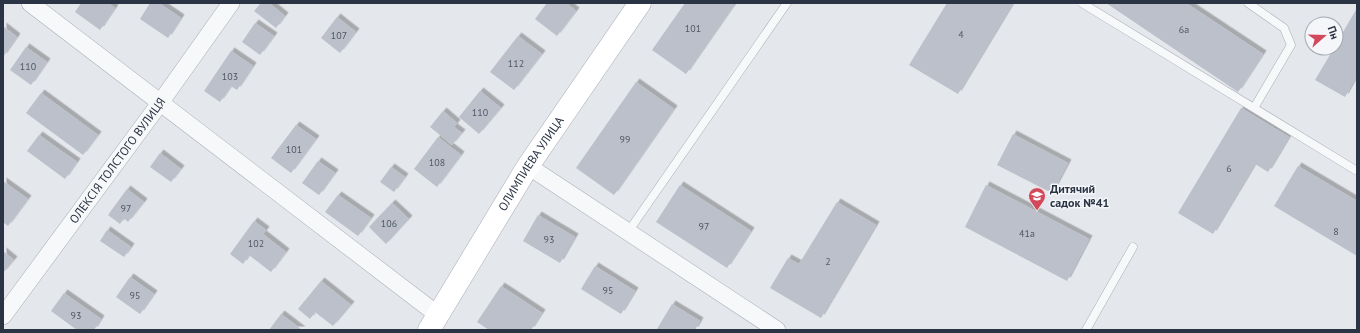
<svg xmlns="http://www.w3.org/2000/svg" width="1360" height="333" viewBox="0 0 1360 333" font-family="'PT Sans',sans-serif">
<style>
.building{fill:#bbc0ca;filter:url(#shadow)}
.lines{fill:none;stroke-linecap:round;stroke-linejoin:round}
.lane-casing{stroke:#a9aeb7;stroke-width:9}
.street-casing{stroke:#a9aeb7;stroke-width:18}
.secondary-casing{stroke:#a9aeb7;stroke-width:23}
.lane{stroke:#f7f8fa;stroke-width:8}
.street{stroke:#f7f8fa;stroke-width:17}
.secondary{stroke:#fff;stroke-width:22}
.labels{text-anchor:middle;stroke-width:3;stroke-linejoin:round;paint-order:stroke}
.number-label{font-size:10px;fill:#4f5766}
.street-label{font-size:12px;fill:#2b3445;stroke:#f4f6f9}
.poi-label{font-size:12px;font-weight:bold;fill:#2b3445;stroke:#f4f6f9;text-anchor:start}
</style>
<defs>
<filter id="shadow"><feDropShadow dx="3.5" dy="-3.5" stdDeviation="0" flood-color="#0004"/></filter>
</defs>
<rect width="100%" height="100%" fill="#e4e7ec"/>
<path class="building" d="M81 3H108L115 8 100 30 75 12Z
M150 3H159L181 18 168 38 140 19Z
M261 3H269L285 16 276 28 254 11Z
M547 3H566L576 11 557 36 535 19Z
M685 3H731L734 5 686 74 652 50Z
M947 3H1013L958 94 909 65Z
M1106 3H1186L1263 54 1238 92Z
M1357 8V75L1345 97 1315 80 1334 48H1336V44Z
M337 17 356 32 340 53 321 38Z
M255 23 274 36 260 55 242 42Z
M3 26 17 37 3 57Z
M518 36 542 54 514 90 490 72Z
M26 47 47 62 31 85 10 70Z
M231 51 253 66 237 90 231 86 220 102 204 91Z
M636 82 674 109 614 195 576 168Z
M480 91 501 108 479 134 459 117Z
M41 93 98 135 83 155 26 113Z
M1241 108 1289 137 1268 172 1255 164 1213 234 1178 213Z
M443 111 457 123 454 127 462 133 452 145 430 127Z
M296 125 316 139 291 173 271 158Z
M1013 134 1068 163 1052 193 997 165Z
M39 135 77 162 65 179 27 151Z
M438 137 461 155 437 187 414 169Z
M160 153 181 169 171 182 150 167Z
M318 161 335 173 319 195 302 183Z
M1298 166 1357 201V256L1274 206Z
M391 167 405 177 394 192 380 182Z
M3 181 28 199 8 226 3 222Z
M680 185 751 231 727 268 656 222Z
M986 185 1089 239 1067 281 965 227Z
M127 189 144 202 128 222 124 218 120 224 108 215Z
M338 195 371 218 358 236 325 212Z
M837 202 876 225 821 318 770 288 788 258 799 264Z
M392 203 409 219 386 244 369 227Z
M538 215 575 237 560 263 523 241Z
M254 221 266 230 263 234 286 252 271 272 249 255 243 264 230 254Z
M107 230 131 247 124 257 100 241Z
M3 251 14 260 3 273Z
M595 266 635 291 621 314 581 289Z
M130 277 154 294 140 314 116 297Z
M321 281 351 305 333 326 315 312 310 319 298 309Z
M501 286 542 313 531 330H489L477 322Z
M64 293 101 319 94 330H77L51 311Z
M672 304 700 321 695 330 657 329Z
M281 314 302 330H269Z"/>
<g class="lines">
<g class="lane-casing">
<path id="lane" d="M1082 3 1357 171
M1248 3 1284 28 1291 45 1254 108
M628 232 787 3
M1086 330 1133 247"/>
</g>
<g class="street-casing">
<g id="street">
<path d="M30 3 438 315"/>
<path d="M528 166 777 330"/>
<path id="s1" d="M3 316 160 103 231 3"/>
</g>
</g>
<g class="secondary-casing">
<g id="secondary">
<path id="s2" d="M429 330 528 166 640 3"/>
</g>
</g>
<use href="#lane" class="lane"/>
<use href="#street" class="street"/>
<use href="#secondary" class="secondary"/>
</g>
<defs>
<g id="school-pin" transform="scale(0.9)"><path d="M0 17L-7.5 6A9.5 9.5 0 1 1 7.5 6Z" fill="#d1495b" stroke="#f4f6f9"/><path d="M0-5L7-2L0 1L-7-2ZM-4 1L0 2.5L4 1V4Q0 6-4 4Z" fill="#fff"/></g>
</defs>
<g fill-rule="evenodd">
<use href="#school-pin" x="1037" y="196"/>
</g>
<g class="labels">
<g class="number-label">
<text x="693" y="32">101</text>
<text x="1184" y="33">6а</text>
<text x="961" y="38">4</text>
<text x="339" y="39">107</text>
<text x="516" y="67">112</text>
<text x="28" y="70">110</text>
<text x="230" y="80">103</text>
<text x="480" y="116">110</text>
<text x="625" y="143">99</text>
<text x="294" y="153">101</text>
<text x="437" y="166">108</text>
<text x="1229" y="172">6</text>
<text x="126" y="212">97</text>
<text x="389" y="227">106</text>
<text x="704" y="230">97</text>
<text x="1336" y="235">8</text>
<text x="1027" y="237">41а</text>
<text x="549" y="243">93</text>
<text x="256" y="247">102</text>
<text x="828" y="265">2</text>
<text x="608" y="294">95</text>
<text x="135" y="299">95</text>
<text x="76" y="319">93</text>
</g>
<g class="street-label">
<text dy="4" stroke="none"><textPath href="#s1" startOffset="193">ОЛЕКСІЯ ТОЛСТОГО ВУЛИЦЯ</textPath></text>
<text dy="4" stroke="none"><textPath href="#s2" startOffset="195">ОЛИМПИЕВА УЛИЦА</textPath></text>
</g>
<g class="poi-label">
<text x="1050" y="193">Дитячий<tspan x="1050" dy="14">садок №41</tspan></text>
</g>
</g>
<rect width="1360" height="333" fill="none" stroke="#2b3445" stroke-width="8"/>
<g transform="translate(1324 36) rotate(70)"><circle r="19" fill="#f4f6f9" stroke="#a4a8b1"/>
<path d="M0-3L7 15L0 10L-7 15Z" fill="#d1495b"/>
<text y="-6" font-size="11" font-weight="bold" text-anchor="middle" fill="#2b3445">Пн</text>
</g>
</svg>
